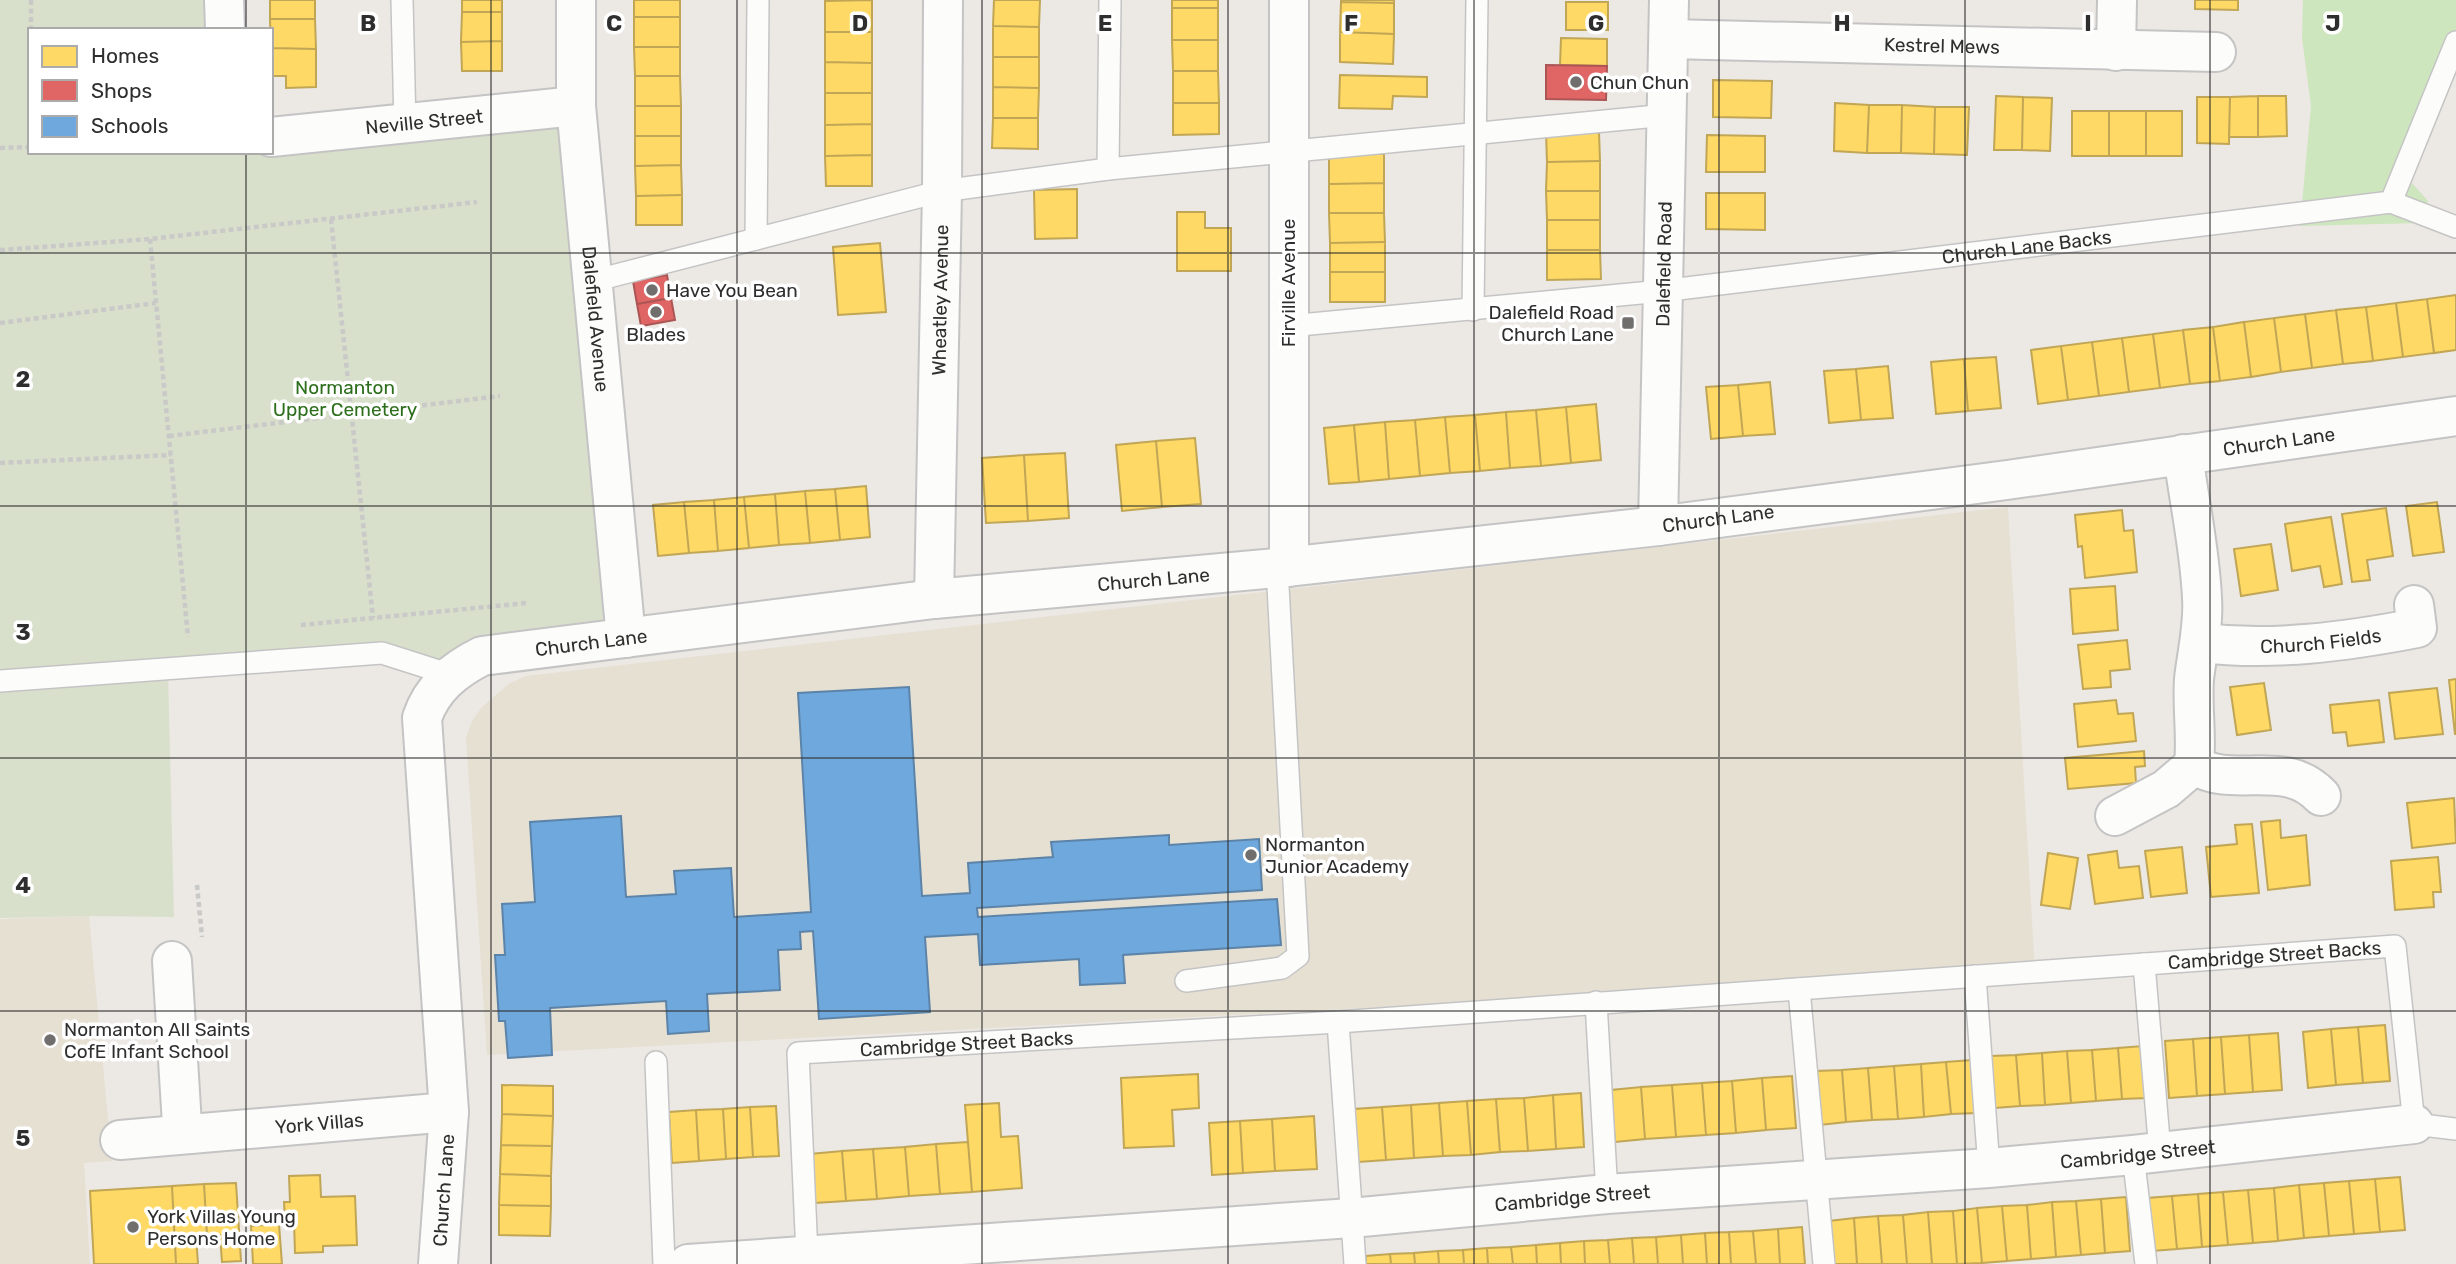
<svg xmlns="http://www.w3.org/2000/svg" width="2456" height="1264" viewBox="0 0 2456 1264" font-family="Rubik,sans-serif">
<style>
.education{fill:#e6e0d3}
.green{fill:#cee6be}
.cemetery{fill:#d8e0cc}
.homes{fill:#ffd966;stroke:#c0a655;stroke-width:2}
.shops{fill:#e06666;stroke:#ab5555;stroke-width:2}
.schools{fill:#6fa8dc;stroke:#5c83a8;stroke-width:2}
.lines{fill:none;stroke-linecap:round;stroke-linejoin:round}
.lane-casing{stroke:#c5c4c5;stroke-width:24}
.street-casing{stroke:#c5c4c5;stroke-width:42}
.path{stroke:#c9c9c8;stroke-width:4.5;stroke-dasharray:5 3.5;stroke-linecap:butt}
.lane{stroke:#fcfcfb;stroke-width:21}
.street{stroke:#fcfcfb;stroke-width:38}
.grid{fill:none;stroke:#2e2e2e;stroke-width:2;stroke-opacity:0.55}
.poi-dot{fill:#706f6e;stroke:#fff;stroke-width:2.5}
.labels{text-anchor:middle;stroke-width:7;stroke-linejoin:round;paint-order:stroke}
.street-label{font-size:19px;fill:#2e2e2e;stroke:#fff}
.poi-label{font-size:19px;fill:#2e2e2e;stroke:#fff;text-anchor:start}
.park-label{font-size:19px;fill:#2c6e1b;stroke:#fff}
.grid-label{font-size:23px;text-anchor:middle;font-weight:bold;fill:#2e2e2e;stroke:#fff;stroke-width:7;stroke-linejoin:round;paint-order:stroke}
</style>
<rect width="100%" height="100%" fill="#ece8e4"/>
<path class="education" d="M2008 507 2035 972 487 1055 466 738 472 721 482 707 510 683 526 676Z
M89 916 112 1161 84 1163 90 1264H0V919Z"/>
<path class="green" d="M2303 0H2456V42L2403 173 2428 201 2421 223 2300 226 2311 106 2302 38Z"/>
<path class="cemetery" d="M0 0H224L225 30H30V152H271L576 106 626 638 466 664 382 653 168 670 174 917 89 916 0 918Z"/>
<path class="homes" d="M270 0H315V19H270Z
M462 0H502V12H462Z
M634 0H680V17H634Z
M872 0V32H825V1Z
M994 0H1040L1039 27 993 26Z
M1172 0H1218V8H1172Z
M1341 0H1394V3L1341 2Z
M2195 0H2238V10L2195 9Z
M1341 2 1394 3V34L1340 32Z
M1566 2H1608V30H1566Z
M1172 8H1218V40H1172Z
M462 12H502V41L461 42Z
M634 17H680V47H634Z
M270 19H315L316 49 271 48Z
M993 26 1039 27V57H993Z
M825 32H872V63L825 62Z
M1340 32 1394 34 1393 64 1340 62Z
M1561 38 1607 39V66L1560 65Z
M1172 40H1218V71H1173Z
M502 41V71H462L461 42Z
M634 47H680V76H635Z
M271 48 316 49V87L286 88V76H271Z
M993 57H1039V88L993 87Z
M825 62 872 63V93H825Z
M1173 71H1218L1219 103H1173Z
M1340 75 1427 77V97L1393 96 1392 109 1339 108Z
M635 76H680L681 106H635Z
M1713 80 1772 81 1771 118 1713 117Z
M993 87 1039 88 1038 118H993Z
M825 93H872V124L825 125Z
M1996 96 2023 97 2022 150H1994Z
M2258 96H2286L2287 136 2258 137Z
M2258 96V137H2229L2230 97Z
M2023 97 2052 98 2050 151 2022 150Z
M2197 97H2230L2229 144 2197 143Z
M1173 103H1219V134L1173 135Z
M1835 103 1869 105 1867 153 1834 151Z
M1869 105H1902L1901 153H1867Z
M1902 105 1935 107 1934 154 1901 153Z
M635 106H681V136H635Z
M1935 107H1969L1967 155 1934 154Z
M2072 111H2109V156H2072Z
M2109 111H2146V156H2109Z
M2146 111H2182V156H2146Z
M993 118H1038V149L992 148Z
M872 124V155L825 156V125Z
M1599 132 1600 161 1547 162 1546 133Z
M1707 135 1765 136V172H1706Z
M635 136H681V165L635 166Z
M1329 154H1384V183L1329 184Z
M872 155V186H826L825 156Z
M1600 161V191H1546L1547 162Z
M681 165 682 195 636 196 635 166Z
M1384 183V213H1329V184Z
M1077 189V238L1035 239 1034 190Z
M1546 191H1600V220H1547Z
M1706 193H1765V230L1706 229Z
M682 195V225H636V196Z
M1177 212H1205V228H1231V271H1177Z
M1329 213H1384L1385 242 1330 243Z
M1547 220H1600V250H1547Z
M1385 242V272H1330V243Z
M880 243 886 312 838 315 833 247Z
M1547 250H1600L1601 279 1547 280Z
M1330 272H1385V302H1330Z
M2456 295V350L2434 353 2427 299Z
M2427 299 2434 353 2403 357 2396 303Z
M2396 303 2403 357 2373 361 2366 307Z
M2366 307 2373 361 2343 364 2336 310Z
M2336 310 2343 364 2312 368 2305 314Z
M2305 314 2312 368 2281 372 2274 318Z
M2274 318 2281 372 2251 377 2244 322Z
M2244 322 2251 377 2220 381 2213 327Z
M2213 327 2220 381 2190 384 2183 330Z
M2183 330 2190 384 2160 388 2153 334Z
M2153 334 2160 388 2129 392 2122 338Z
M2122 338 2129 392 2099 396 2092 342Z
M2092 342 2099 396 2068 400 2061 346Z
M2061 346 2068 400 2038 404 2031 350Z
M1996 357 2001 408 1968 411 1964 359Z
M1964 359 1968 411 1936 414 1931 362Z
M1888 366 1893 418 1861 420 1856 369Z
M1856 369 1861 420 1829 423 1824 371Z
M1770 382 1775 434 1743 436 1738 385Z
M1738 385 1743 436 1711 439 1706 387Z
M1596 404 1601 460 1571 463 1566 407Z
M1566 407 1571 463 1541 466 1536 410Z
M1536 410 1541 466 1510 468 1506 412Z
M1506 412 1510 468 1480 471 1475 415Z
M1475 415 1480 471 1450 473 1445 417Z
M1445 417 1450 473 1420 476 1415 420Z
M1415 420 1420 476 1389 479 1385 422Z
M1385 422 1389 479 1359 482 1354 425Z
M1354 425 1359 482 1329 484 1324 428Z
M1195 438 1201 504 1162 507 1156 441Z
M1156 441 1162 507 1122 511 1116 445Z
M1065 453 1069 518 1028 521 1024 455Z
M1024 455 1028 521 986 523 982 458Z
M866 486 870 537 840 540 835 489Z
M835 489 840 540 810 543 805 491Z
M805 491 810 543 779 545 775 494Z
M775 494 779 545 749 548 744 497Z
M744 497 749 548 718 551 714 500Z
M714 500 718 551 689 553 684 502Z
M684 502 689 553 658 556 653 505Z
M2437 502 2444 552 2413 556 2406 506Z
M2386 508 2393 556 2367 560 2370 580 2352 582 2342 514Z
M2122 510 2124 531 2133 530 2137 572 2085 578 2082 546 2078 547 2075 515Z
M2331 517 2342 584 2324 587 2320 566 2292 571 2285 524Z
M2271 544 2278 590 2241 596 2234 549Z
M2115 586 2118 630 2073 634 2070 589Z
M2127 640 2130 669 2110 671 2111 687 2083 689 2078 645Z
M2456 679V734H2455L2449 680Z
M2264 683 2271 730 2237 735 2230 687Z
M2437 688 2443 734 2395 739 2389 693Z
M2116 700 2118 714 2133 713 2136 741 2078 747 2074 704Z
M2379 700 2384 742 2348 746 2346 732 2333 733 2330 705Z
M2144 751 2145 766 2135 767 2136 783 2068 789 2065 758Z
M2454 798 2456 843 2412 848 2407 803Z
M2280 820 2281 838 2306 835 2310 885 2268 890 2261 822Z
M2252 824 2259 893 2211 897 2206 847 2237 844 2235 825Z
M2182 847 2187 893 2151 897 2145 851Z
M2117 851 2119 868 2139 866 2143 898 2095 904 2088 855Z
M2048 853 2078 858 2070 909 2041 905Z
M2438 857 2441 892H2433L2434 907 2395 910 2391 861Z
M2385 1025 2390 1081 2363 1083 2358 1027Z
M2358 1027 2363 1083 2336 1085 2331 1029Z
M2331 1029 2336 1085 2308 1088 2303 1032Z
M2278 1033 2282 1090 2253 1092 2249 1035Z
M2249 1035 2253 1092 2225 1094 2221 1037Z
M2221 1037 2225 1094 2197 1096 2193 1039Z
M2193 1039 2197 1096 2169 1098 2165 1041Z
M2143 1046 2147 1098 2122 1099 2118 1048Z
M2118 1048 2122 1099 2096 1101 2092 1050Z
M2092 1050 2096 1101 2071 1103 2067 1051Z
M2067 1051 2071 1103 2045 1105 2042 1053Z
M2042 1053 2045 1105 2020 1106 2016 1055Z
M2016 1055 2020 1106 1995 1108 1991 1056Z
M1972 1060 1977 1113 1951 1114 1946 1062Z
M1946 1062 1951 1114 1924 1117 1921 1064Z
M1921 1064 1924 1117 1898 1119 1894 1066Z
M1894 1066 1898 1119 1872 1120 1868 1068Z
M1868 1068 1872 1120 1846 1122 1842 1070Z
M1842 1070 1846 1122 1820 1125 1816 1071Z
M1198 1074 1199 1108 1172 1110 1174 1146 1124 1148 1121 1078Z
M1792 1076 1796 1128 1766 1130 1762 1078Z
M1762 1078 1766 1130 1736 1133 1732 1081Z
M1732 1081 1736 1133 1706 1135 1702 1083Z
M1702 1083 1706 1135 1676 1137 1672 1085Z
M502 1085 553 1086V1116L502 1114Z
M1672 1085 1676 1137 1645 1139 1641 1087Z
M1641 1087 1645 1139 1615 1142 1611 1090Z
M1581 1093 1584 1147 1556 1149 1553 1095Z
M1553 1095 1556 1149 1528 1151 1524 1098Z
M1524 1098 1528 1151 1500 1152 1496 1099Z
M1496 1099 1500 1152 1471 1155 1467 1101Z
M1467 1101 1471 1155 1443 1156 1439 1103Z
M999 1103 1001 1137 1018 1136 1022 1188 972 1192 965 1105Z
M1439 1103 1443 1156 1414 1158 1411 1105Z
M1411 1105 1414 1158 1386 1160 1382 1107Z
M776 1106 779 1156 753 1157 750 1107Z
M750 1107 753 1157 726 1159 723 1109Z
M1382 1107 1386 1160 1358 1162 1354 1109Z
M723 1109 726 1159 699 1161 696 1110Z
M696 1110 699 1161 672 1163 669 1112Z
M502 1114 553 1116 552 1146 501 1145Z
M1314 1116 1317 1169 1275 1171 1272 1119Z
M1272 1119 1275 1171 1243 1173 1240 1121Z
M1240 1121 1243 1173 1212 1175 1209 1123Z
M968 1142 972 1192 940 1194 936 1144Z
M936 1144 940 1194 909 1196 905 1147Z
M501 1145 552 1146 551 1176 500 1174Z
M905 1147 909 1196 877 1199 873 1149Z
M873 1149 877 1199 846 1201 842 1151Z
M842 1151 846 1201 815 1203 810 1154Z
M500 1174 551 1176V1206L499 1205Z
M320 1175 321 1197 355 1196 357 1245 323 1246V1252L295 1253 294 1221H285L284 1202H290L289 1176Z
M2400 1177 2405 1230 2380 1232 2375 1179Z
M2375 1179 2380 1232 2354 1234 2349 1181Z
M2349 1181 2354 1234 2329 1236 2324 1183Z
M236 1183 241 1261 222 1262 220 1235 207 1236 204 1184Z
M2324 1183 2329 1236 2304 1238 2299 1185Z
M204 1184 207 1236H196L198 1264H176L172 1186Z
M2299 1185 2304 1238 2278 1241 2274 1188Z
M172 1186 176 1264H94L90 1191Z
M2274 1188 2278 1241 2253 1243 2248 1190Z
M2248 1190 2253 1243 2228 1245 2223 1192Z
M2223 1192 2228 1245 2202 1247 2198 1194Z
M2198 1194 2202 1247 2177 1249 2172 1196Z
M2172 1196 2177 1249 2152 1251 2147 1198Z
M2126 1197 2130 1251 2105 1253 2101 1199Z
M2101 1199 2105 1253 2081 1255 2076 1201Z
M2076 1201 2081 1255 2056 1257 2052 1202Z
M2052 1202 2056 1257 2031 1259 2027 1205Z
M499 1205 551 1206 550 1236 499 1235Z
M2027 1205 2031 1259 2007 1261 2002 1206Z
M2002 1206 2007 1261 1982 1263 1977 1208Z
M1977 1208 1982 1263 1957 1264 1953 1211Z
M1953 1211 1957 1264H1932L1928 1212Z
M1928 1212 1932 1264H1907L1903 1215Z
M1903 1215 1907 1264H1882L1878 1216Z
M1878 1216 1882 1264H1857L1854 1218Z
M1854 1218 1857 1264H1833L1829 1221Z
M279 1224 282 1264H253L251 1226Z
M1802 1227 1805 1264H1780L1778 1229Z
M1778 1229 1780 1264H1756L1753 1231Z
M1753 1231 1756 1264H1731L1729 1232Z
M1729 1232 1731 1264H1707L1705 1233Z
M1705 1233 1707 1264H1683L1681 1235Z
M1681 1235 1683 1264H1658L1656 1237Z
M1656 1237 1658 1264H1634L1632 1238Z
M1632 1238 1634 1264H1610L1608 1240Z
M1608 1240 1610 1264H1585L1584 1241Z
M1584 1241 1585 1264H1561L1560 1243Z
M1560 1243 1561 1264H1537L1536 1245Z
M1536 1245 1537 1264H1513L1511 1247Z
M1511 1247 1513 1264H1488L1487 1248Z
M1487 1248 1488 1264H1464L1463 1250Z
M1463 1250 1464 1264H1439L1438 1251Z
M1438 1251 1439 1264H1415L1414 1253Z
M1414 1253 1415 1264H1391L1390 1254Z
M1390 1254 1391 1264H1366V1256Z"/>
<path class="shops" d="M1546 65 1607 66 1606 100 1546 99Z
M667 275 671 298 637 304 633 281Z
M671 298 675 320 641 326 637 304Z"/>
<path class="schools" d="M909 687 922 896 970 893 968 863 1053 857 1051 842 1169 835V845L1259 839 1262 890 977 908 978 917 1277 899 1281 945 1123 955 1125 983 1080 985 1079 959 980 965 978 934 925 937 930 1012 819 1019 813 931 800 932 801 949 778 950 780 990 707 994 709 1031 668 1034 666 1001 550 1008 552 1055 508 1058 505 1021H499L495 955H505L502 904 535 902 530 822 621 816 626 897 676 894 674 871 731 868 734 917 811 912 798 693Z"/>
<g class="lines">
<g class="lane-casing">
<g id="lane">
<path d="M402 0 405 125"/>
<path d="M1108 169 1110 0"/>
<path d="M2391 202 2456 227"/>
<path d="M756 239 758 0"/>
<path d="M593 281 942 191 1108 169 1667 115"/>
<path d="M1473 310 1477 0"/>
<path id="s1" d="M1289 326 1662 291 2391 202 2456 42"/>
<path d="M0 681 382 653 451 675"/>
<path d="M2144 964 2160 1152"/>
<path d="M1975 976 1989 1168"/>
<path d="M1186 981 1282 968 1298 956 1277 568"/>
<path d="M1799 989 1824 1264"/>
<path d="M1596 1002 1607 1194"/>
<path d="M1338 1022 1355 1264"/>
<path d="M656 1062 664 1264"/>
<path d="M2133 1155 2146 1264"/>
<path id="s2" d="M807 1255 798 1053 1338 1022 2395 946 2414 1124 2456 1129"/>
</g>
</g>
<g class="street-casing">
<g id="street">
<path d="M224 0 225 30"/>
<path id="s3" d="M576 0V106L626 638"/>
<path d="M1289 0V567"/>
<path id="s4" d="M1669 39 2216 52"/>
<path d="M2116 51 2117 0"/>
<path id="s5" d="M271 137 576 106"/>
<path id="s6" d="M1658 526 1669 0"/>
<path id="s7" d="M934 599 942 191 943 0"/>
<path id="s8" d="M2200 643C2274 651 2344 642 2417 628L2414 605"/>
<path d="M2194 765C2234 790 2284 757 2321 796"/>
<path d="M2115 816 2166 789 2194 765C2197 736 2192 708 2194 679 2197 652 2204 625 2202 598 2200 550 2189 501 2183 454"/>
<path d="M172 961 182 1125 190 1134"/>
<path id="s9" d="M120 1140 449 1112"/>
<path id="s10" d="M438 1264 449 1112 422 718C432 688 454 670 482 656L934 599 1277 568 1658 526 2007 480 2456 416"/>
<path id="s11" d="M688 1264 1351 1218 1607 1194 1989 1168 2133 1155 2414 1124"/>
</g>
</g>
<path class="path" d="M31 0V30
M0 148 30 147
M331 219 373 618
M150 239 188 637
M0 250 150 239 477 202
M0 323 156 303
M169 436 500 396
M0 463 171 455
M301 625 527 603
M197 885 202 937"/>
<use href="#lane" class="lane"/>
<use href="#street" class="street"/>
</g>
<path class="grid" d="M246 0V30M491 0V1264M737 0V1264M982 0V1264M1228 0V1264M1474 0V1264M1719 0V1264M1965 0V1264M2210 0V1264M246 152V1264M0 253H2456M0 506H2456M0 758H2456M0 1011H2456"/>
<g class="poi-dot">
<circle cx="1576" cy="82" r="7"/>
<circle cx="652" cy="290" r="7"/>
<circle cx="656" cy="312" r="7"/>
<rect x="1621" y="316" width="14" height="14" rx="3.5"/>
<circle cx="1251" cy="855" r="7"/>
<circle cx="50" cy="1040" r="7"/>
<circle cx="133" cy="1227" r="7"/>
</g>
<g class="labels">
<g class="street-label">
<text dy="7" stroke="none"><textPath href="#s4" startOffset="273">Kestrel Mews</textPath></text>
<text dy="7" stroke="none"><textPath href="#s5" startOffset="154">Neville Street</textPath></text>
<text dy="7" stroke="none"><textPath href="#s1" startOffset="742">Church Lane Backs</textPath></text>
<text dy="7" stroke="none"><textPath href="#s6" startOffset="262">Dalefield Road</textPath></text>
<text transform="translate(1288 283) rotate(-90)" y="7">Firville Avenue</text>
<text dy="7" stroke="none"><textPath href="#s7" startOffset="299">Wheatley Avenue</textPath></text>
<text dy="7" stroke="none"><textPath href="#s3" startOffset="320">Dalefield Avenue</textPath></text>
<text dy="7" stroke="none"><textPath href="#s10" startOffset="2446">Church Lane</textPath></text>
<text dy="7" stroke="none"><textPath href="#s10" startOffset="1880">Church Lane</textPath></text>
<text dy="7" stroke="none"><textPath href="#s10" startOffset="1312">Church Lane</textPath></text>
<text dy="7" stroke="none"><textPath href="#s8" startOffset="121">Church Fields</textPath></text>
<text dy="7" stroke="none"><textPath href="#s10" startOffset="746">Church Lane</textPath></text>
<text dy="7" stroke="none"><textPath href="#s2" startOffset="1682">Cambridge Street Backs</textPath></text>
<text dy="7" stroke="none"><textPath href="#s2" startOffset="371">Cambridge Street Backs</textPath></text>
<text dy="7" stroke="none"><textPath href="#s9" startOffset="200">York Villas</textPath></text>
<text dy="7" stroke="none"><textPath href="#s11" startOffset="1454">Cambridge Street</textPath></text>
<text dy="7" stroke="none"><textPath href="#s10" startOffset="74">Church Lane</textPath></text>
<text dy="7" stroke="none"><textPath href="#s11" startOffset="887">Cambridge Street</textPath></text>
</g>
<g class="poi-label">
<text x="1590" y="89">Chun Chun</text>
<text x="666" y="297">Have You Bean</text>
<text x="1614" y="319" text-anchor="end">Dalefield Road<tspan x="1614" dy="22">Church Lane</tspan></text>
<text x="656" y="341" text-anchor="middle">Blades</text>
<text x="1265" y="851">Normanton<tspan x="1265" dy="22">Junior Academy</tspan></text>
<text x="64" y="1036">Normanton All Saints<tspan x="64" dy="22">CofE Infant School</tspan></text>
<text x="147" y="1223">York Villas Young<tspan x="147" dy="22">Persons Home</tspan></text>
</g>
<g class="park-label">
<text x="345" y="394">Normanton<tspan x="345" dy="22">Upper Cemetery</tspan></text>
</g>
</g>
<g class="grid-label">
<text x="368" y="31">B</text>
<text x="614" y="31">C</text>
<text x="860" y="31">D</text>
<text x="1105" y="31">E</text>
<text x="1351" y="31">F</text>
<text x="1596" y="31">G</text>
<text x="1842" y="31">H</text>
<text x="2088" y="31">I</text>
<text x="2333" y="31">J</text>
<text x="23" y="387">2</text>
<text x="23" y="640">3</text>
<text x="23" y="893">4</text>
<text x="23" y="1146">5</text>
</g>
<rect x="28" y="28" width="245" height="126" fill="#ffffff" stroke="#ababab" stroke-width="2"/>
<rect x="42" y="46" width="35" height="21" fill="#ffd966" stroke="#ababab" stroke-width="2"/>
<text x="91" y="63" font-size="21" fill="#2e2e2e">Homes</text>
<rect x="42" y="80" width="35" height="21" fill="#e06666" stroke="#ababab" stroke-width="2"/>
<text x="91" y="98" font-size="21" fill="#2e2e2e">Shops</text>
<rect x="42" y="116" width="35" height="21" fill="#6fa8dc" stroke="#ababab" stroke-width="2"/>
<text x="91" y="133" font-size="21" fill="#2e2e2e">Schools</text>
</svg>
